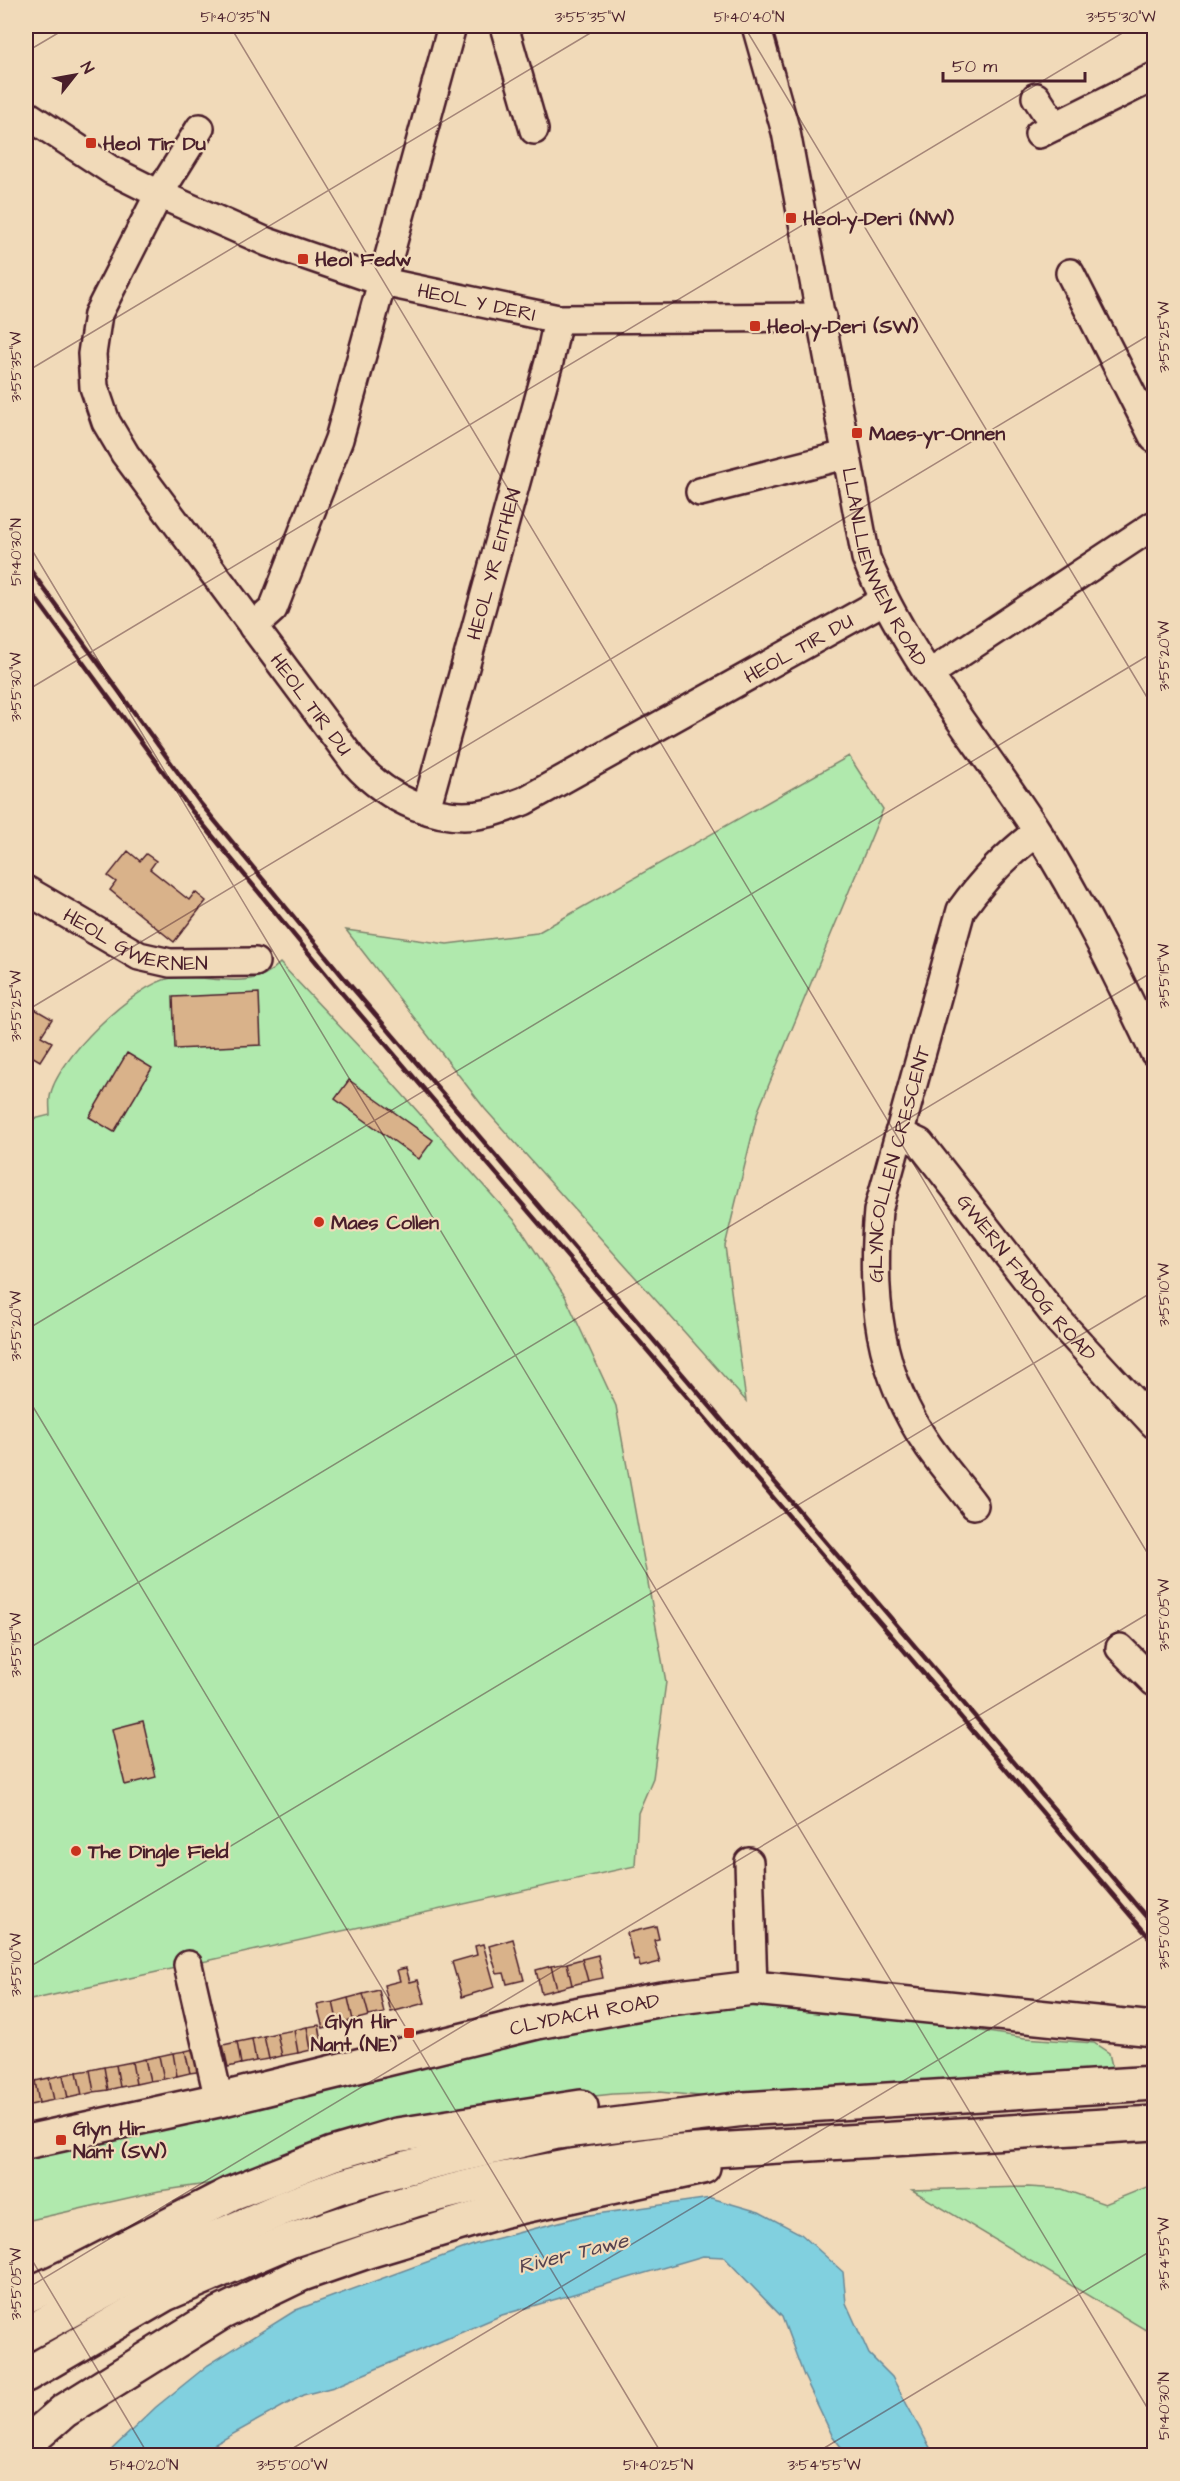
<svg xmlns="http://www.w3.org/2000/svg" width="1180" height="2481" viewBox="0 0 1180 2481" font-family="'Architects Daughter',sans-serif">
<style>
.green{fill:#b0e9ad;stroke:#7d846c;stroke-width:1.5}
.water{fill:#81d0df;stroke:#6b8997;stroke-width:1.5}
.building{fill:#d9b28a;stroke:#4a1f2b;stroke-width:1.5}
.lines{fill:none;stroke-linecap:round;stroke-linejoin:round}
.minor-casing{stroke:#4a1f2b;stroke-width:32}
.major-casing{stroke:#4a1f2b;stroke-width:38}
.minor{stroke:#f1dab9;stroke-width:27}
.major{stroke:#f1dab9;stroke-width:33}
.rail{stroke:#4a1f2b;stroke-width:4.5}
.ticks{fill:none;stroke:#4a1f2b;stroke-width:1.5;stroke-opacity:0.45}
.poi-dot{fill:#c8321e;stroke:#f1dab9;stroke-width:2}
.labels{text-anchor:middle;stroke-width:4.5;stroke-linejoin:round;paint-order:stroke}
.poi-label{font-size:20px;font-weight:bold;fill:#4a1f2b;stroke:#f1dab9;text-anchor:start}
.street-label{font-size:20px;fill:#4a1f2b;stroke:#f1dab9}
.water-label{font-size:21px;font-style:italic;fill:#55424f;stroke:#f1dab9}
.neatline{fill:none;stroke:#4a1f2b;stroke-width:2}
.ticks-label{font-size:15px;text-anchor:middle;fill:#4a1f2b}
</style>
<rect width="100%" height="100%" fill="#f1dab9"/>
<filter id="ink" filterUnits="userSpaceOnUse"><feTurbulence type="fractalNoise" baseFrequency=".0167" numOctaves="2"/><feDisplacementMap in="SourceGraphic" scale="12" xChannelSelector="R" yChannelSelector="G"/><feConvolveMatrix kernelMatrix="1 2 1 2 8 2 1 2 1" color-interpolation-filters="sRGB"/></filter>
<g filter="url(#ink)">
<path class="green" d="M849 756 883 809 758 1111 725 1246 746 1401 485 1109 346 930 447 944 537 933Z
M280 963 379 1068 516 1222 565 1296 616 1406 666 1682 653 1778 638 1813 635 1866 26 2001V1121L50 1115C50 1110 49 1103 50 1097 55 1061 134 984 171 978 207 973 251 994 280 963Z
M730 2003 846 2009 1025 2038 1094 2043 1109 2053 1112 2066 1107 2075 731 2099 659 2092 613 2094 476 2109 254 2177 159 2191 26 2221V2159L207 2119 608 2021Z
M1154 2184V2335L912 2190 1028 2187 1062 2189 1105 2204Z"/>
<path class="water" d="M711 2198 759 2212 801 2234 843 2272 846 2303 869 2354 892 2377 934 2455H847L832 2435 804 2376 782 2317 724 2257 703 2256 502 2315 334 2387 303 2395 215 2444 208 2455H106L156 2407 208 2365 296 2310 476 2244 582 2216Z"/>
<path class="building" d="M128 851 140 861 146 854 156 861 150 869 189 900 195 892 206 901 174 942 110 890 116 882 108 876Z
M259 993 261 1045 175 1049 173 997Z
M26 1004 52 1019 41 1036 52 1042 40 1061 30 1055 26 1062Z
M127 1053 152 1068 114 1132 89 1117Z
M349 1080 433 1140 419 1159 335 1099Z
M143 1721 156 1777 125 1785 112 1729Z
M656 1926 659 1939 654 1940 660 1962 640 1967 638 1959 634 1960 627 1933Z
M513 1939 524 1980 507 1984 504 1973 497 1974 489 1946Z
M483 1944 495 1987 462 1997 452 1962 477 1955 475 1946Z
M598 1955 603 1978 588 1981 582 1959Z
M582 1959 588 1981 572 1985 567 1963Z
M567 1963 572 1985 557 1989 551 1966Z
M551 1966 557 1989 541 1993 536 1970Z
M406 1968 410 1982 418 1980 425 2003 391 2012 384 1985 400 1981 397 1970Z
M379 1990 384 2013 369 2016 363 1994Z
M363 1994 369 2016 353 2020 348 1998Z
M348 1998 353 2020 338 2024 333 2002Z
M333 2002 338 2024 323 2028 317 2005Z
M319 2025 323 2048 311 2050 307 2027Z
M307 2027 311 2050 298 2053 294 2030Z
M294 2030 298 2053 282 2056 277 2033Z
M277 2033 282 2056 269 2059 264 2036Z
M264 2036 269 2059 256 2061 252 2039Z
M252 2039 256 2061 241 2064 237 2042Z
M237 2042 241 2064 228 2067 223 2045Z
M199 2048 203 2071 190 2073 185 2051Z
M185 2051 190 2073 177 2076 173 2053Z
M173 2053 177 2076 164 2079 159 2056Z
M159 2056 164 2079 150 2081 145 2059Z
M145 2059 150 2081 136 2084 132 2062Z
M132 2062 136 2084 120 2087 116 2065Z
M116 2065 120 2087 108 2090 104 2067Z
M104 2067 108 2090 94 2092 90 2070Z
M90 2070 94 2092 82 2095 77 2072Z
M77 2072 82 2095 68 2098 63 2075Z
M63 2075 68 2098 54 2100 49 2078Z
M49 2078 54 2100 39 2103 35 2081Z
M35 2081 39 2103 26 2106V2083Z"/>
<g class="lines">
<g class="minor-casing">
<g id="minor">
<path d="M504 26 534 130"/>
<path id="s1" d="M756 26 786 132 866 558C906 657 979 741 1037 831 1082 902 1118 977 1154 1052"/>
<path d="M1036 97 1055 126"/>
<path id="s2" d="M26 114 111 170 159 194 267 242 383 282 558 319 822 317"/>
<path id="s3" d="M200 128 159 194 98 314 92 354 94 387 106 422 125 454 355 763C387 799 440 825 489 813 501 810 513 805 524 801L883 601"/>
<path d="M1039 134 1154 77"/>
<path d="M1070 273 1154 438"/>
<path d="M700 492 845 455"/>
<path d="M253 627 273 609 339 439 452 26"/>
<path d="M929 674 1154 525"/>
<path id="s4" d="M426 809 549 362 558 319"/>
<path id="s5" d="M26 890 139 956 170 963 255 962"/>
<path id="s6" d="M899 1133 920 1143 1059 1321 1154 1424"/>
<path id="s7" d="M974 1505C959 1485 943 1467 929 1447 878 1374 870 1297 878 1211L961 910C983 879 1006 855 1037 832"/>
<path d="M1120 1648 1154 1682"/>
<path d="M749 1862 753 1988"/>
<path d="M188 1965 219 2100"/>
</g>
</g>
<g class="major-casing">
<g id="major">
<path id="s8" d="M26 2142 219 2100 537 2022 662 1999 753 1988 1154 2029"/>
<path d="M26 2296 84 2269 230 2194 332 2154 397 2135 581 2107"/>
<path d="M26 2334 151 2266 281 2209 342 2186 405 2168 557 2132 744 2109 1154 2083"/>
<path d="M26 2375 165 2294 289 2241 415 2200 492 2181 571 2166 665 2153 1154 2123"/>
<path d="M27 2443 64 2411 221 2313 302 2274 368 2251 501 2211 703 2167"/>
</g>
</g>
<use href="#minor" class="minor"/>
<use href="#major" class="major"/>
<path class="rail" d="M26 564 201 804 344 978 1154 1926
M26 585 192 811 335 985 1154 1943"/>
</g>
</g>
<path class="ticks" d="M230 26 1154 1564M744 26 1154 709M26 52 70 26M26 372 602 26M26 540 1154 2419M26 691 1134 26M26 1011 1154 332M26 1330 1154 652M26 1395 663 2456M26 1650 1154 971M26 1969 1154 1291M26 2250 149 2456M26 2289 1154 1610M280 2456 1154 1930M811 2456 1154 2249"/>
<g class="poi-dot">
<rect x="85" y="137" width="12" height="12" rx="3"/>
<rect x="785" y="212" width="12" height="12" rx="3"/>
<rect x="297" y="253" width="12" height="12" rx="3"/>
<rect x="749" y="320" width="12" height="12" rx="3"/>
<rect x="851" y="427" width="12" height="12" rx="3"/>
<circle cx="319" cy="1222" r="6"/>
<circle cx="76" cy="1851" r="6"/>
<rect x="403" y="2027" width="12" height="12" rx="3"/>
<rect x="55" y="2134" width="12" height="12" rx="3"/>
</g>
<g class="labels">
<g class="poi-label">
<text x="103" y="150">Heol Tir Du</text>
<text x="803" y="225">Heol-y-Deri (NW)</text>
<text x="315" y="266">Heol Fedw</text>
<text x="767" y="333">Heol-y-Deri (SW)</text>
<text x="869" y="440">Maes-yr-Onnen</text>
<text x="331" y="1229">Maes Collen</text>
<text x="88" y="1858">The Dingle Field</text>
<text x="397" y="2028" text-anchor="end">Glyn Hir<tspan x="397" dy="23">Nant (NE)</tspan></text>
<text x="73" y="2135">Glyn Hir<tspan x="73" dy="23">Nant (SW)</tspan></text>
</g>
<g class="street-label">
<text dy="7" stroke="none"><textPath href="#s2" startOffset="492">HEOL Y DERI</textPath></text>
<text dy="7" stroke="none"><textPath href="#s4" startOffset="254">HEOL YR EITHEN</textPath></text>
<text dy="7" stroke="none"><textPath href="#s1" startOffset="558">LLANLLIENWEN ROAD</textPath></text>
<text dy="7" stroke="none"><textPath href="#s3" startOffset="1246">HEOL TIR DU</textPath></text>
<text dy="7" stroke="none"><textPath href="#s3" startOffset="672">HEOL TIR DU</textPath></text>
<text dy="7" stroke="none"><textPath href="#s5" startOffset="123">HEOL GWERNEN</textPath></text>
<text dy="7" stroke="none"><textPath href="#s7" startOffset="370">GLYNCOLLEN CRESCENT</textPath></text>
<text dy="7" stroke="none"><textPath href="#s6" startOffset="195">GWERN FADOG ROAD</textPath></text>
<text dy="7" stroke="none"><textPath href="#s8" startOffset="573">CLYDACH ROAD</textPath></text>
</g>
<g class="water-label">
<text transform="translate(573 2253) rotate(-14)" y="7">River Tawe</text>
</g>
</g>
<rect width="1180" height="2481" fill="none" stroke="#f1dab9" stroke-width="66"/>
<g transform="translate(75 75) rotate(59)" stroke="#f1dab9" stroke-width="4.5" paint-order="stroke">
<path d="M0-4.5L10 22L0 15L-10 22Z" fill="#4a1f2b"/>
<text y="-9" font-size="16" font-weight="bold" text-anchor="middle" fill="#4a1f2b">N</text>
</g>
<path d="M943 72v9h142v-9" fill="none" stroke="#4a1f2b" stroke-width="3"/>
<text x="952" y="72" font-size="18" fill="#4a1f2b" stroke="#f1dab9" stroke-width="4.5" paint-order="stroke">50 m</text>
<rect x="33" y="33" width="1114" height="2415" class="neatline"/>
<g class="ticks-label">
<text x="235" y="22">51°40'35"N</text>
<text x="590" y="22">3°55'35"W</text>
<text x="749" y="22">51°40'40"N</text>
<text x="1121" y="22">3°55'30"W</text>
<text transform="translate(1164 337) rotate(-90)" y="5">3°55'25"W</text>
<text transform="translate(16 367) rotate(-90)" y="5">3°55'35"W</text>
<text transform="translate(16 552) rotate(-90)" y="5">51°40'30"N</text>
<text transform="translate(1164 656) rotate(-90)" y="5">3°55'20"W</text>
<text transform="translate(16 687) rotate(-90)" y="5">3°55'30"W</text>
<text transform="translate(1164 976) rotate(-90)" y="5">3°55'15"W</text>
<text transform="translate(16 1006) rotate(-90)" y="5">3°55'25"W</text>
<text transform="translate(1164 1295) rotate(-90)" y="5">3°55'10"W</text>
<text transform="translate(16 1326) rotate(-90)" y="5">3°55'20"W</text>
<text transform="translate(1164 1615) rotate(-90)" y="5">3°55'05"W</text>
<text transform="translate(16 1645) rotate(-90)" y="5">3°55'15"W</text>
<text transform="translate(1164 1934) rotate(-90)" y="5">3°55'00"W</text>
<text transform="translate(16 1965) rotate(-90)" y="5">3°55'10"W</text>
<text transform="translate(1164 2254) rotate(-90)" y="5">3°54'55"W</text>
<text transform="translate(16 2284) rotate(-90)" y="5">3°55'05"W</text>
<text transform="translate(1164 2406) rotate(-90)" y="5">51°40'30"N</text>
<text x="144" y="2470">51°40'20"N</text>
<text x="292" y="2470">3°55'00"W</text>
<text x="658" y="2470">51°40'25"N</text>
<text x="824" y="2470">3°54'55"W</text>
</g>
</svg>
